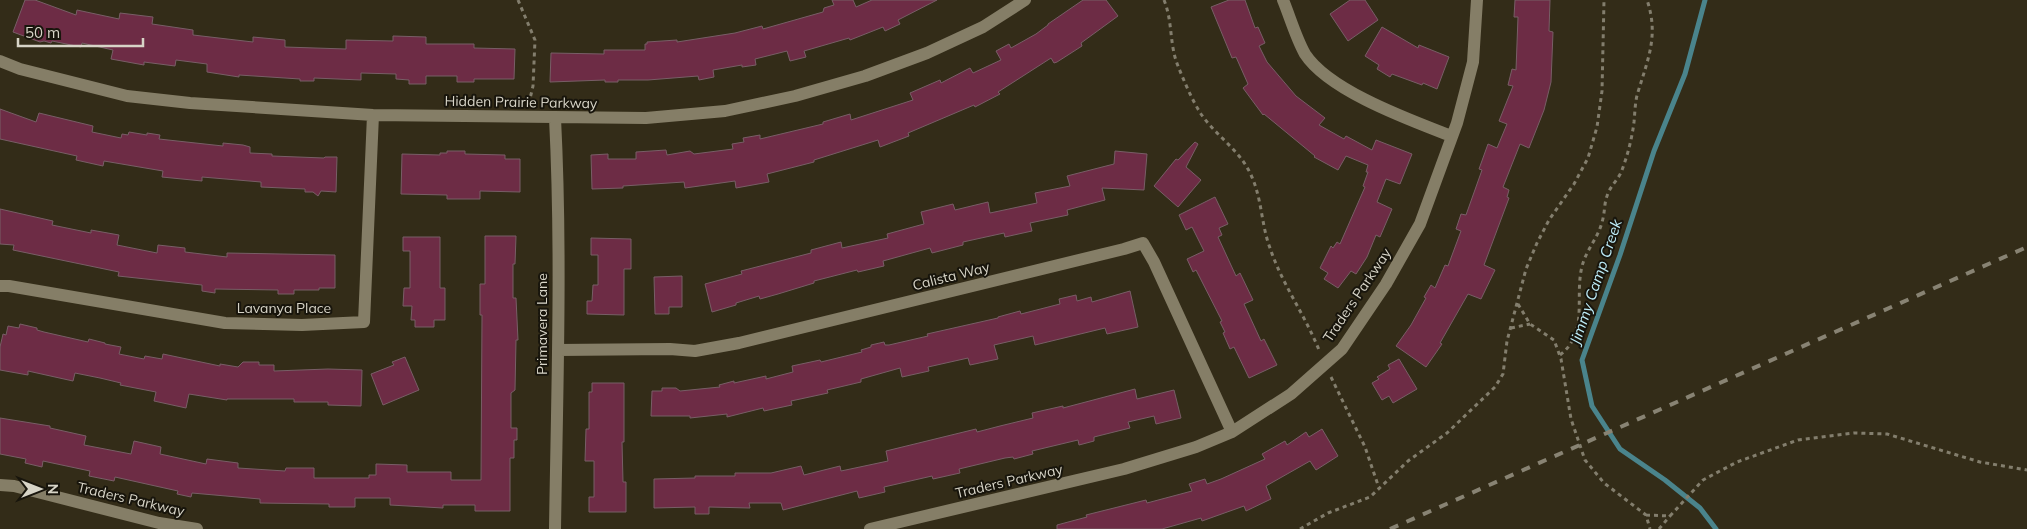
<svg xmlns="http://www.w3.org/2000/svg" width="2027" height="529" viewBox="0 0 2027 529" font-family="Mulish,sans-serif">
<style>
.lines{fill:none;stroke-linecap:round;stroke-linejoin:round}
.stream{stroke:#4a848c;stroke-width:5}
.building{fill:#6d2c45;stroke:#785e66}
.path{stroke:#837e6d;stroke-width:3;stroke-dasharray:4 4;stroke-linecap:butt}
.minor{stroke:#857e67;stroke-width:12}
.rail{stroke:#888373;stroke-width:4;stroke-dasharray:9 9;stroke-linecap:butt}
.labels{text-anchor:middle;stroke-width:4;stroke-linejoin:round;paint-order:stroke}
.street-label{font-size:14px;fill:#d7d4c7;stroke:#18150c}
.water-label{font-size:15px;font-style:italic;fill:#beedf9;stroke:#18150c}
</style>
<rect width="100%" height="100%" fill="#332c18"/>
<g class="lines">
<path class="stream" d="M1705 0 1685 74 1654 151 1620 255 1582 360 1592 406 1620 449 1665 480 1700 508 1716 529"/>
</g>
<path class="building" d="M25 0H35L76 15 77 10 119 19 120 13 153 17 152 24 193 30V35L253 42V37L285 40V47L346 49V40L393 41V36L426 37V44H474V48L515 49 514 79H474V82H457V76H426V84H409V80L396 79V74L361 73V80L314 78V81H300V79L239 75V77L207 72V64L176 60 175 66 144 62V65L111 59 113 50 82 43 81 47 52 41 51 43 44 41 40 42 13 32Z
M832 0H853L856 7 872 0H937L898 20 900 24 885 31 883 27 850 40 849 38 804 51 806 57 790 61 787 51 755 59 756 65 742 67V65L713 70 714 77 699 80 698 76 648 80H618V82H605V80L550 82 551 53 604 54V50H645V44H647V42L677 40V42L735 33 762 26 763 29 823 12 824 8 834 5Z
M1083 0H1106L1118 16 1081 43 1082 46 1057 62 1054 63 1051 58 998 92 1000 94 975 107 974 105 908 133 909 136 880 147 878 140 814 160V162L767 174 769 182 736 188 735 181 685 188 684 182 623 186V188L592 189 591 155 608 154V159H636V152L666 150 667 155 690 151 694 154 733 149 732 144 744 142 743 138 760 135V139L823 124V122L850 114 851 120 913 100 910 93 940 80 941 83 970 68 973 73 1001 60 996 51 1009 44 1011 48 1036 34 1048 25V24Z
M1229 0H1245L1255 28 1258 27 1265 43 1259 46 1267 62 1296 96 1325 118 1319 125 1344 139 1346 136 1372 150 1376 140 1412 154 1400 184 1386 179 1377 202 1392 209 1380 237 1376 235 1367 257 1356 274 1351 271 1338 288 1324 279 1328 273 1320 268 1331 246 1333 248 1337 242 1340 244 1365 187 1363 186 1368 172H1366L1368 165 1346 156 1338 170 1314 157 1315 156 1264 114 1263 115 1243 88 1248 84 1236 57 1232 58 1211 7Z
M1350 0H1365L1378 20 1348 41 1330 14Z
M1515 0H1550L1549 31 1553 32 1551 82 1544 110 1529 148 1520 144 1503 187 1509 190 1507 197 1509 198 1484 265 1495 270 1481 299 1468 294 1440 343 1442 344 1426 367 1396 346 1411 325 1426 298 1424 297 1431 285 1435 288 1445 265 1448 266 1461 231 1456 229 1461 214 1466 215 1482 170 1479 169 1488 144 1497 148 1507 124 1499 121 1513 86 1508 85 1512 69 1516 70 1518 17H1514Z
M1382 27 1418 48 1419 45 1449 57 1437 89 1423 83 1422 85 1392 74 1390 77 1377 69 1379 65 1365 56Z
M0 109 36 122 39 113 93 126 92 132 121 138 122 134 128 135 129 132 147 135V133L160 135 159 139 223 146V143L243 145 250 147V153L272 154V156L324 158 325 157H337L336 192 321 191 318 196 313 192H305V189L261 187V182L202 177V181L162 177 163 171 104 161 103 166 76 160 77 156 0 139Z
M1195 142 1198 144 1186 167 1201 180 1178 207 1154 186 1176 159 1178 160Z
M447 151H465V154L505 155V159H520V192L480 191V199H447V195L401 194 402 154 440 155V153H447Z
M1115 151 1147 154 1144 190 1102 188 1105 200 1067 210 1068 215 1030 223 1032 231 1005 237 1004 233 963 242V245L932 253 930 248 883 261 884 266 858 272 857 270 814 281V283L778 294 760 299 759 296 736 303V305L712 312 705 284 742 274 741 271 811 253V250L841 242 842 248 888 238 887 234 924 224 921 212 953 204 955 210 988 202 990 213 1037 203 1035 193 1070 186 1067 176 1114 164Z
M1215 197 1228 224 1219 228 1222 235 1218 237 1236 276 1240 273 1253 300 1244 304 1261 341 1264 339 1277 365 1249 378 1234 347 1230 349 1223 333 1225 332 1220 322 1222 321 1196 270 1193 272 1187 259 1204 251 1192 227 1186 230 1179 215Z
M0 209 53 221 52 225 91 233V230L119 235 117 245 157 253 158 245 185 248V252L227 257V253L335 255V288H319V290H294V294H278V290L215 289V293L202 291V285L118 276 119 272 13 250 14 245 0 244Z
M485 236H516L515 264H513V298H516L518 340H516L515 390 511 393V428H517V440H514V458H510V511H475V505H443V508L390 505V498H355V507H329V504L260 503V499L192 493 191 497 177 494 178 491 115 477 114 481 89 476 90 471 43 461 42 467 25 463 26 459 0 454V418L50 426V428L86 436 84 445 131 454 134 441 161 447 160 454 206 464 207 459 238 463V468L285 471 286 468H314V478H369V475H376V464L407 465V472H451V480H481L482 315H480V284H485Z
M403 237H440V288H445V320H434V327H415V320H411L412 306H403L404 288H410V251H403Z
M591 238 631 239V269H624V315L587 314V301H592L593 285H598V255H591Z
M682 276V307H669V314H655L654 277Z
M1130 291 1138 327 1107 334 1105 328 1035 345 1033 336 994 345 998 359 970 365 968 358 928 367 929 371 902 377 900 368 861 379V382L827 390 828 393 791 401 792 405 764 411 763 408 727 417V414L690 418V416H651L652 391H662V388H676L680 391 720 387 719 385 734 381V383L766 376V379L793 372 792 366 820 360 821 362 862 352 861 350 871 347V345L884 342 885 345H889L928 336 927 334 998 318V317L1020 311 1021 314 1060 304 1059 299 1076 295 1077 301 1091 297 1092 302Z
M20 324 37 328V330L44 332 88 342 89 339 105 343V344L121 347 119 354 144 359 145 356 162 359 163 354 220 366V364L238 367 243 362H259V365H274V371L328 369 362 370 361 406 328 405V402H294V399H227V400L189 394 186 408 154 401 156 392 120 385 121 383 100 378 75 373 73 381 28 371V375L0 370V347L3 334 6 335 8 326 19 328Z
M405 357 419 390 383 405 371 374 394 365 392 362Z
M1399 359 1417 389 1393 403 1389 396 1382 400 1372 383 1379 379 1377 377 1390 369 1388 365Z
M592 383H624V442H622L623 482H626V512H589V497H594V461H585L586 429H589V392H592Z
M1135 389 1137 399 1174 390 1181 418 1156 424 1154 416 1128 422 1130 428 1094 437V441L1079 445 1078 440 1032 451 1033 454 1014 459 1013 457 1005 458 959 469 960 473 933 479 932 476 884 487 885 492 859 498 857 491 783 510 781 503H749L750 508 709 507V514H695V507L654 508V479L695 478V476H735V473H771L801 466 804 475 840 466 841 471 888 461 886 451 976 429 977 432 1000 426 1033 418 1032 413 1063 406V408Z
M1322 429 1338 456 1316 470 1310 461 1266 486 1271 499 1246 511 1244 506 1202 521 1201 518 1162 529H1057V525L1087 517 1086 515 1146 500 1147 503 1192 491 1189 484 1205 479 1207 484 1221 479 1265 459 1262 454 1285 441 1287 445 1306 432 1309 437Z"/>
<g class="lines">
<path class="path" d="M518 0 535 40 533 86 529 103
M1164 0C1173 22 1169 44 1178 66 1184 81 1192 100 1201 114 1216 136 1240 150 1251 175 1262 198 1261 224 1270 248 1282 284 1305 315 1319 350
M1518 304 1530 324 1554 340 1561 359 1571 419 1585 460 1604 483 1646 515 1650 529
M1511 328 1530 324
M1560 355C1591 331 1572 292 1584 260 1589 247 1599 235 1602 222 1605 213 1604 204 1607 196 1610 186 1619 179 1622 170 1628 154 1632 138 1634 122 1635 112 1635 101 1638 92 1648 59 1659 35 1647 0
M1331 377 1365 447 1379 488
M1646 515 1670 516 1703 480 1737 462 1798 440 1854 433 1887 434 1980 462 2027 470
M1300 529 1328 513 1370 497 1408 461 1447 433 1495 387 1503 374 1507 341 1526 269 1537 243 1549 220 1574 184 1588 158 1597 127 1602 91 1604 0
M1659 529 1670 516"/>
<path class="minor" d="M1283 0C1290 17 1296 38 1305 54 1329 91 1410 120 1451 136
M0 61 20 69 127 96 190 103 373 115 646 118 725 111 795 96 865 76 927 53 983 27 1025 0
M0 286H9L225 323 302 325 364 322 373 115
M558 350 670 349 695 351 739 343 1124 249 1143 243 1154 262 1232 432
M0 485 14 486 159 523 197 529
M555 529C557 392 562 255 555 118
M870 529 1124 469 1196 447 1232 432 1291 394 1342 349 1386 284 1420 224 1457 123 1473 62 1477 0"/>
<path class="rail" d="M1390 529 2027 247"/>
</g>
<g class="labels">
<g class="street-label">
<text transform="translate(521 102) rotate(1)" y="5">Hidden Prairie Parkway</text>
<text transform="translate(951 276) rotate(-14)" y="5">Calista Way</text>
<text transform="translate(1357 295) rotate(-56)" y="5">Traders Parkway</text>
<text x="284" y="313">Lavanya Place</text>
<text transform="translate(542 324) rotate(-90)" y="5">Primavera Lane</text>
<text transform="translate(1009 481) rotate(-13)" y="5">Traders Parkway</text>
<text transform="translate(131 499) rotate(13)" y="5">Traders Parkway</text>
</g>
<g class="water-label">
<text transform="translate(1596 282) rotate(-71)" y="5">Jimmy Camp Creek</text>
</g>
</g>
<g transform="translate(40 489) rotate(90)" stroke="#18150c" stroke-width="4" paint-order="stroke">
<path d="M0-4L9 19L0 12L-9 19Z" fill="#d7d4c7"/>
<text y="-8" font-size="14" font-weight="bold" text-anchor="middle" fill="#d7d4c7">N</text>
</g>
<path d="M18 38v8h125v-8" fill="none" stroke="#d7d4c7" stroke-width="2.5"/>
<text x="25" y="38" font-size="15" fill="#d7d4c7" stroke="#18150c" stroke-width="4" paint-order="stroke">50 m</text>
</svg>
